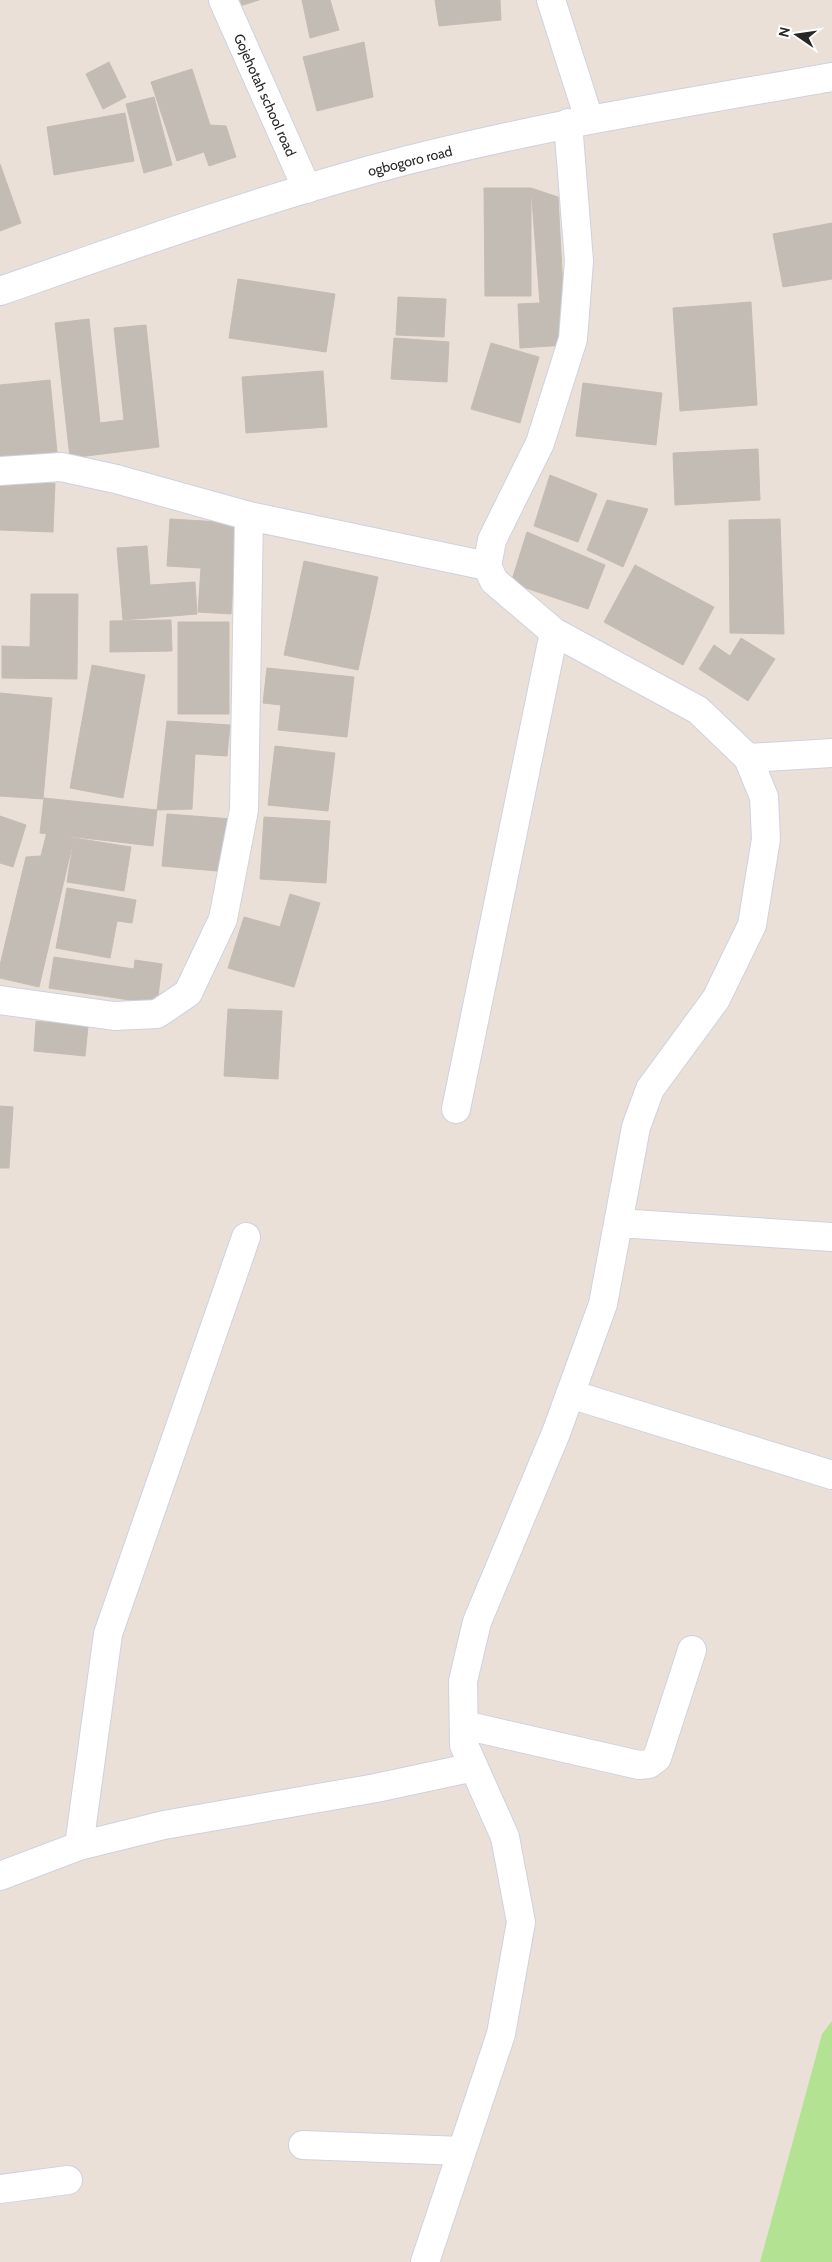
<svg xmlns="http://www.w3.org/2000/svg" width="832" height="2262" viewBox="0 0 832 2262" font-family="Cabin,sans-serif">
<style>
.green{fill:#b4e293}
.building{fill:#c2bcb4;stroke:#c5bcb2}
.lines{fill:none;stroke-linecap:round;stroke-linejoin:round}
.street-casing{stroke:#cdd2e0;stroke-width:30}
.secondary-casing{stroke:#cdd2e0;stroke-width:30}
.street{stroke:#fff;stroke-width:28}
.secondary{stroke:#fff;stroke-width:28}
.labels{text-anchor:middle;stroke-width:4;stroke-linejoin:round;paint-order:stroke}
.street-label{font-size:14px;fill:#272727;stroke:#fff}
</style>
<rect width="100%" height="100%" fill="#eae0d7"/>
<path class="green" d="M832 2021V2262H760L822 2034Z"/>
<path class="building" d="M232 0H259L234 8Z
M302 0H330L339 30 310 38Z
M435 0H500L501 20 439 26Z
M364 42 373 97 317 111 303 57Z
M109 62 126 97 103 109 86 74Z
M192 69 210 125 226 126 236 157 209 166 204 152 177 161 151 82Z
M154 97 172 165 144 173 126 104Z
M125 113 134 161 54 175 47 127Z
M0 164 21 223 0 231Z
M484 188H531V296H485Z
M531 188 558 197 566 345 520 348 518 304 540 303Z
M832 223V279L783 287 773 234Z
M238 279 335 294 326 352 229 338Z
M398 297 446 299 444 337 396 335Z
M751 302 757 405 680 411 673 308Z
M89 319 100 423 124 420 114 328 146 325 159 447 70 458 55 323Z
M394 338 449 342 447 382 391 379Z
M491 343 539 357 520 423 471 409Z
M323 371 327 427 246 433 242 377Z
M50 380 57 452 0 457V385Z
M583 383 662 393 656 445 576 436Z
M758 449 760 500 675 505 673 453Z
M550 475 597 494 578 542 534 526Z
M0 481 55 483 53 532 0 530Z
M607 500 648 509 623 567 587 550Z
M170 519 237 523 231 614 198 612 201 568 167 566Z
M780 519 784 634 730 633 729 520Z
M527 532 605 565 588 609 511 583Z
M147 546 150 585 195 582 197 614 123 620 117 548Z
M304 561 378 577 358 670 284 655Z
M635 565 714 607 683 665 604 622Z
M31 594H78L77 679 2 678V646L30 647Z
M171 620 172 651 110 652V621Z
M178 622H229V714H178Z
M741 638 775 659 748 701 699 669 714 645 730 656Z
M92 665 145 675 123 798 70 788Z
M267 668 354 677 347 737 278 730 281 705 263 703Z
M0 693 52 698 43 799 0 796Z
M167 721 230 725 227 756 195 754 192 809 157 810Z
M275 746 335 753 328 811 268 805Z
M44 798 157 810 153 846 40 833Z
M167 814 232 819 228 872 162 866Z
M0 816 26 825 13 867 0 863Z
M264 817 330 821 326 883 260 879Z
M47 832 74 838 39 987 0 978V965L26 857 41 856Z
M74 838 131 847 124 891 67 882Z
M67 888 136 900 132 923 117 921 110 958 56 948Z
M290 894 320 903 294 987 228 968 244 917 280 927Z
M54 957 134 969 135 960 162 964 157 1004 49 988Z
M228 1009 282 1011 278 1079 224 1076Z
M36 1021 88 1026 85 1056 34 1051Z
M0 1106 13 1107 9 1168H0Z"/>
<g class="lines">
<g class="street-casing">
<path id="street" d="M223 0 307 189
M551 0 589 119
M0 471 61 467 116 479 249 516 487 566
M748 758 832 753
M0 1000 114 1016 157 1014 188 993 223 919 244 810 249 516
M456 1109 554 632
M618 1223 832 1237
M570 1394 832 1475
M464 1725 639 1765 649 1764 657 1758 692 1650
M79 1846 108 1634 246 1237
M0 1876 79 1846 164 1825 376 1788 474 1767
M303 2145 462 2151
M0 2189 68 2180
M425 2262 501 2034 521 1922 505 1837 464 1745 463 1681 477 1622 556 1433 603 1304 636 1127 650 1089 716 999 752 925 766 839 764 797 748 758 698 710 554 632 494 581 487 566 492 540 540 443 573 339 579 261 568 123"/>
</g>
<g class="secondary-casing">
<path id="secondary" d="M0 291C124 248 247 204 374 169 525 128 679 104 832 77"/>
</g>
<use href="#street" class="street"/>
<use href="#secondary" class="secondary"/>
</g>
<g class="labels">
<g class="street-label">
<text transform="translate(265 95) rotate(66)" y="5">Gojehotah school road</text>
<text transform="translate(410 161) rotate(-14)" y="5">ogbogoro road</text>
</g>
</g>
<g transform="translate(797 35) rotate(283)" stroke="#ffffff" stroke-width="4" paint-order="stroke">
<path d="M0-4L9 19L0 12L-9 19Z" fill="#272727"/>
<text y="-8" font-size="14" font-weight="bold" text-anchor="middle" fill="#272727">N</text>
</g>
</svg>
